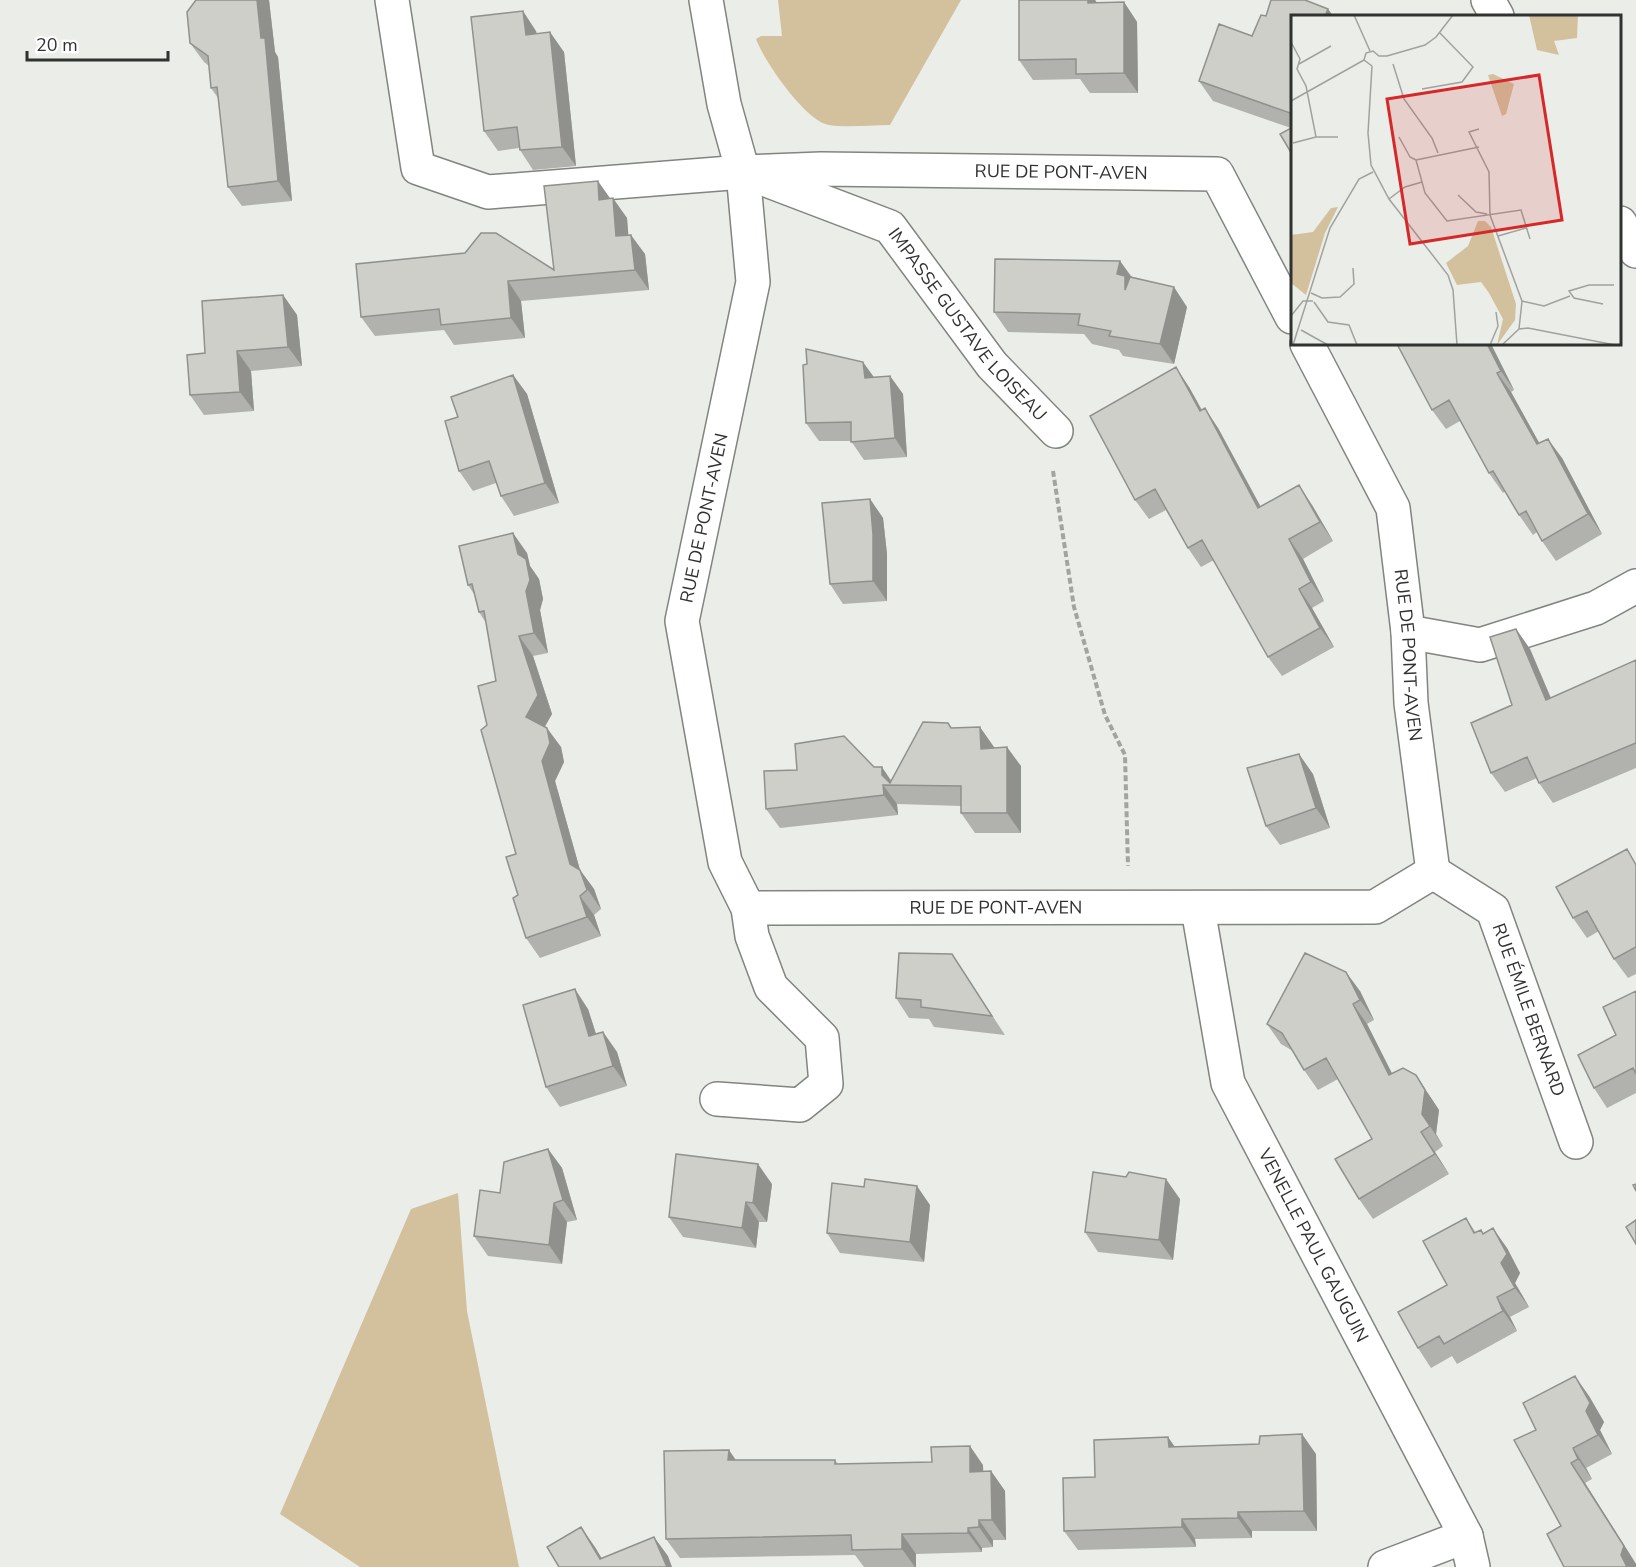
<svg xmlns="http://www.w3.org/2000/svg" width="1636" height="1567" viewBox="0 0 1636 1567" font-family="'Nunito Sans',sans-serif">
<style>
.green{fill:#d3c19e}
.lines{fill:none;stroke-linecap:round;stroke-linejoin:round}
.pedestrian-casing{stroke:#81847f;stroke-width:36}
.minor-casing{stroke:#81847f;stroke-width:36}
.tertiary-casing{stroke:#81847f;stroke-width:36}
.path{stroke:#a2a4a0;stroke-width:4;stroke-dasharray:6 3;stroke-linecap:butt}
.pedestrian{stroke:#fff;stroke-width:33}
.minor{stroke:#fff;stroke-width:33}
.tertiary{stroke:#fff;stroke-width:33}
.wall{fill:#b1b2ad}
.shaded-wall{fill:#90918d}
.building{fill:#cecfc9;stroke:#90918d;stroke-width:1.5}
.labels{text-anchor:middle;stroke-width:4.5;stroke-linejoin:round;paint-order:stroke}
.street-label{font-size:18px;fill:#303230;stroke:#fff}
.inset-road{fill:none;stroke:#a0a29e;stroke-width:1.5}
.view{fill:#d62828;fill-opacity:0.15;stroke:#d62828;stroke-width:3}
.inset-edge{fill:none;stroke:#303230;stroke-width:3}
</style>
<rect width="100%" height="100%" fill="#eaede8"/>
<path class="green" d="M778 0H961L890 125C870 125 848 128 829 125 806 122 764 61 756 39L761 36H782Z
M458 1193 467 1311 519 1567H360L280 1514 411 1209Z"/>
<g class="lines">
<g class="pedestrian-casing">
<path id="pedestrian" d="M1385 1567 1466 1536"/>
</g>
<g class="minor-casing">
<g id="minor">
<path id="s1" d="M392 0 418 168 488 192 743 172 821 169 1217 174 1292 317"/>
<path d="M706 0 724 104 743 172 753 282 682 621 725 862 748 908 752 936 771 987 822 1038 826 1084 800 1105 717 1099"/>
<path id="s2" d="M756 176 890 227 992 365 1056 431"/>
<path id="s3" d="M1307 344 1393 508 1408 632 1411 703 1433 872"/>
<path d="M1408 632 1480 645 1596 608 1636 586"/>
<path id="s4" d="M1433 872 1493 910 1576 1142"/>
<path id="s5" d="M748 908 1375 907 1433 872"/>
<path id="s6" d="M1198 909 1228 1083 1466 1536 1473 1567"/>
</g>
</g>
<g class="tertiary-casing">
<path id="tertiary" d="M1488 0 1497 16
M1620 223 1636 251"/>
</g>
<path class="path" d="M1053 471 1074 607 1105 715 1125 755 1128 866"/>
<use href="#pedestrian" class="pedestrian"/>
<use href="#minor" class="minor"/>
<use href="#tertiary" class="tertiary"/>
</g>
<path class="wall" d="M196 0H269L275 52 278 57 292 201 242 206 228 187 218 98 211 88 209 66 204 62 190 43Z
M1019 0H1095L1097 3 1124 2 1137 22 1138 93H1090L1080 79 1033 80 1019 60Z
M1328 9 1333 16H1293V156L1291 128 1213 101 1199 81 1252 36 1266 16Z
M536 31 537 34 564 52 576 166 533 170 520 150 519 148 498 151 484 131Z
M611 199 627 218 628 235 645 254 649 290 521 301 525 338 454 345 444 330 375 336 361 317 554 270Z
M1120 261 1132 277 1187 307 1174 364 1123 356 1119 350 1092 344 1084 334 1008 332 994 312Z
M283 295 297 315 302 366 251 371 254 411 204 415 190 395 205 353Z
M1491 344 1514 390 1511 392 1539 443 1562 458 1602 534 1556 561 1542 541 1537 532 1533 535 1519 515 1505 491 1503 493 1489 473 1460 421 1446 429 1432 410Z
M513 375 527 394 559 503 514 516 501 496 496 483 473 491 459 471 458 417Z
M890 376 903 394 907 457 864 460 851 441H819L806 423 874 377Z
M1189 387 1202 410 1218 428 1261 507 1312 505 1333 541 1303 559 1324 601 1312 608 1334 647 1282 676 1268 657 1214 560 1201 567 1188 548 1166 510 1149 519 1135 500Z
M870 499 883 518 887 554V601L843 604 830 584Z
M527 553 530 566 539 579 543 599 540 610 548 653 533 656 552 714 545 727 561 747 564 762 555 781 580 870 594 889 601 909 594 915 601 936 540 958 526 938 518 895 516 854 487 725 496 681 486 623 479 612 474 594 468 585Z
M1516 629 1530 649 1551 698 1636 660V768L1553 803 1539 783 1537 778 1505 792 1491 773 1512 705Z
M951 728 994 747 1021 766V833H975L961 813V806L897 804 898 815 780 828 766 809 874 767 891 780Z
M1313 774 1330 828 1280 845 1266 826Z
M1636 865V974L1628 978 1614 959 1599 931 1587 938 1573 918Z
M952 954 965 974 1005 1035 934 1027 929 1019 909 1018 896 998Z
M1360 991 1374 1020 1367 1024 1392 1074 1429 1095 1439 1110 1436 1134 1443 1146 1435 1152 1449 1174 1373 1219 1359 1199 1372 1139 1338 1079 1318 1090 1304 1070 1293 1051 1281 1044 1267 1024Z
M1636 991V1093L1607 1108 1594 1088Z
M588 1009 596 1034 603 1032 617 1052 627 1086 560 1107 546 1087Z
M548 1149 562 1168 577 1220 567 1222 562 1264 488 1256 474 1236 500 1193Z
M772 1184 767 1222H759L756 1248 683 1237 669 1217Z
M1180 1199 1173 1260 1098 1252 1085 1232Z
M930 1205 924 1262 840 1253 827 1233Z
M1466 1218 1476 1233 1481 1230 1484 1234 1507 1248 1520 1273 1515 1283 1529 1307 1510 1317 1517 1331 1457 1364 1452 1356 1431 1368 1418 1348 1447 1285Z
M1589 1396 1604 1422 1600 1430 1612 1454 1586 1468 1592 1479 1585 1483 1636 1564V1567L1561 1526 1536 1430Z
M1175 1447 1316 1454 1317 1531H1252V1538L1195 1539 1196 1547 1078 1550 1064 1531 1095 1477Z
M736 1460H835L838 1464 983 1465V1472L991 1471 1005 1491 1006 1540H993V1547L982 1548V1552L916 1554V1567H864L855 1555 680 1558 666 1539Z"/>
<path class="shaded-wall" d="M257 0H269L275 52 278 57 292 201 278 181Z
M1088 0H1095L1102 10 1088 3Z
M1124 2 1137 22 1138 93 1124 73Z
M1328 9 1333 16H1325Z
M523 11 536 31 539 54 526 35Z
M550 32 564 52 576 166 562 147Z
M598 181 612 201 599 200Z
M613 198 627 218 630 255 616 236Z
M631 235 645 254 649 290 635 270Z
M1120 261 1134 281 1125 290 1117 274Z
M508 281 521 301 525 338 511 318Z
M1174 287 1187 307 1174 364 1160 344Z
M283 295 297 315 302 366 288 347Z
M1487 344H1491L1514 390 1501 371Z
M237 351 251 371 254 411 240 392Z
M863 362 876 380 865 378Z
M1176 367 1189 387 1213 431 1200 411Z
M1497 373 1511 392 1551 464 1537 444Z
M513 375 527 394 559 503 545 483Z
M890 376 903 394 907 457 895 438Z
M1205 408 1218 428 1272 528 1258 508Z
M1548 439 1562 458 1602 534 1588 514Z
M1299 485 1312 505 1333 541 1320 522Z
M870 499 883 518 887 554V601L873 581Z
M513 533 527 553 530 566 539 579 543 599 540 610 548 653 534 633 518 554Z
M1289 539 1303 559 1324 601 1311 582Z
M1299 589 1312 608 1334 647 1320 628Z
M1516 629 1530 649 1560 720 1546 700Z
M519 636 533 656 552 714 539 736 526 717Z
M980 727 994 747V769L981 749Z
M547 728 561 747 564 762 555 781 580 870 594 889 601 909 570 864 542 761Z
M1007 747 1021 766V833L1007 813Z
M1299 754 1313 774 1330 828 1316 808Z
M882 767 894 785H889L882 775Z
M883 785 897 804 898 815 884 795Z
M580 896 594 915 601 936 587 917Z
M1346 972 1360 991 1374 1020 1360 1000Z
M575 989 588 1009 603 1056 589 1036Z
M1353 1004 1367 1024 1403 1095 1389 1075Z
M603 1032 617 1052 627 1086 613 1066Z
M1416 1075 1439 1110 1436 1134 1443 1146 1422 1114Z
M1421 1132 1435 1152 1449 1174 1435 1154Z
M548 1149 562 1168 577 1220 563 1200Z
M758 1164 772 1184 767 1222 753 1203Z
M1166 1179 1180 1199 1173 1260 1159 1240Z
M917 1186 930 1205 924 1262 910 1242Z
M746 1202 759 1222 756 1248 742 1228Z
M554 1203 567 1222 562 1264 549 1245Z
M1493 1228 1507 1248 1520 1273 1515 1283 1529 1307 1515 1288 1501 1263Z
M1497 1297 1510 1317 1517 1331 1503 1311Z
M1575 1376 1589 1396 1604 1422 1600 1430 1612 1454 1598 1435 1586 1411Z
M1302 1434 1316 1454 1317 1531 1304 1511Z
M1168 1437 1182 1457 1169 1447Z
M970 1446 983 1465 984 1492 970 1472Z
M1573 1448 1586 1468 1592 1479 1578 1459Z
M729 1450 742 1469 728 1460Z
M1571 1463 1585 1483 1636 1564V1567H1627Z
M991 1471 1005 1491 1006 1540 992 1520Z
M1238 1512 1252 1531V1538L1238 1518Z
M1182 1519 1195 1539 1196 1547 1182 1527Z
M979 1520 993 1540V1547L979 1527Z
M581 1527 595 1547 607 1567 600 1559Z
M968 1528 982 1548V1552L968 1533Z
M902 1534 916 1554V1567H915L902 1549Z
M654 1537 668 1556 672 1567H667Z"/>
<path class="building" d="M196 0H257L261 38H265L278 181 228 187 217 87 211 88 208 56 190 43 187 12Z
M1019 0H1088V3L1124 2V73L1076 74V59L1019 60Z
M1271 0H1305L1328 9 1325 16H1293V114L1199 81 1219 24 1252 36 1261 15 1266 16Z
M523 11 526 35 550 32 562 147 520 150 517 127 484 131 471 17Z
M1293 127V156L1280 134Z
M598 181 599 200 613 198 616 236 631 235 635 270 508 281 511 318 441 325 439 309 361 317 356 264 465 253 481 233H496L554 270 544 186Z
M995 259 1120 261 1117 274 1125 276V290L1130 277 1174 287 1160 344 1109 336 1111 331 1078 325 1080 314 994 312Z
M283 295 288 347 237 351 240 392 190 395 187 355 205 353 202 301Z
M1397 344H1487L1501 371 1497 373 1537 444 1548 439 1588 514 1542 541 1526 511 1519 515 1493 471 1489 473 1449 400 1432 410Z
M806 349 863 362 865 378 890 376 895 438 851 442V422L806 423 803 365 807 364Z
M1176 367 1200 411 1205 408 1258 508 1299 485 1320 522 1289 539 1311 582 1299 589 1320 628 1268 657 1202 540 1188 548 1155 489 1135 500 1090 416Z
M513 375 545 483 501 496 489 461 459 471 445 421 458 417 451 397Z
M870 499 873 534V581L830 584 822 503Z
M513 533 518 554 526 559 530 580 526 591 534 633 519 636 538 695 526 717 547 728 550 743 542 761 570 864 580 870 587 890 580 896 587 917 526 938 513 898 518 895 506 857 516 854 481 730 487 725 478 686 496 681 484 611 479 612 472 584 468 585 459 546Z
M1516 629 1546 700 1636 660V743L1539 783 1527 757 1491 773 1471 723 1512 705 1490 637Z
M923 722 948 723 951 728 980 727 981 749 1007 747V813H961V786L883 785 884 795 766 809 764 771 797 770 795 744 844 736 874 767H882V775L890 783Z
M1299 754 1316 808 1266 826 1247 768Z
M1627 849 1636 865V947L1614 959 1587 911 1573 918 1556 887Z
M899 953 952 954 992 1016 921 1007V1000L896 998Z
M1305 953 1346 972 1360 1000 1353 1004 1389 1075 1403 1068 1416 1075 1425 1090 1422 1114 1430 1126 1421 1132 1435 1154 1359 1199 1335 1159 1372 1139 1326 1058 1304 1070 1282 1033 1267 1024Z
M575 989 589 1036 603 1032 613 1066 546 1087 523 1005Z
M1636 991V1074L1633 1068 1594 1088 1578 1055 1616 1035 1603 1007Z
M548 1149 563 1200 554 1203 549 1245 474 1236 480 1190 500 1193 504 1162Z
M676 1154 758 1164 753 1203 746 1202 742 1228 669 1217Z
M1093 1172 1126 1177 1129 1172 1166 1179 1159 1240 1085 1232Z
M865 1179 917 1186 910 1242 827 1233 832 1183 864 1187Z
M1636 1184V1191L1633 1185Z
M1466 1218 1474 1233 1481 1230 1483 1234 1493 1228 1507 1254 1501 1263 1515 1288 1497 1297 1503 1311 1444 1344 1439 1336 1418 1348 1398 1312 1447 1285 1423 1241Z
M1636 1220V1244L1626 1227Z
M1575 1376 1590 1403 1586 1411 1598 1435 1573 1448 1578 1459 1571 1463 1624 1546 1621 1555 1627 1567H1564L1547 1534 1561 1526 1514 1440 1536 1430 1523 1403Z
M1302 1434 1304 1511 1238 1512V1518L1182 1519V1527L1064 1531 1063 1478 1095 1477 1094 1440 1168 1437 1169 1447 1259 1444 1260 1436Z
M970 1446V1472L991 1471 992 1520H979V1527L968 1528V1533L902 1534V1549L852 1550 851 1535 666 1539 664 1451 729 1450 728 1460H835V1464L932 1462 931 1447Z
M581 1527 600 1559 654 1537 667 1567H559L547 1547Z"/>
<g class="labels">
<g class="street-label">
<text dy="6" stroke="none"><textPath href="#s1" startOffset="818">RUE DE PONT-AVEN</textPath></text>
<text dy="6" stroke="none"><textPath href="#s2" startOffset="268">IMPASSE GUSTAVE LOISEAU</textPath></text>
<text transform="translate(704 518) rotate(-78)" y="6">RUE DE PONT-AVEN</text>
<text dy="6" stroke="none"><textPath href="#s3" startOffset="333">RUE DE PONT-AVEN</textPath></text>
<text dy="6" stroke="none"><textPath href="#s5" startOffset="248">RUE DE PONT-AVEN</textPath></text>
<text dy="6" stroke="none"><textPath href="#s4" startOffset="177">RUE ÉMILE BERNARD</textPath></text>
<text dy="6" stroke="none"><textPath href="#s6" startOffset="360">VENELLE PAUL GAUGUIN</textPath></text>
</g>
</g>
<g transform="translate(1291 15)">
<rect width="330" height="330" fill="#eaede8"/>
<path d="M238 0H287L286 23 263 26 268 40 246 35ZM202 59 223 69 215 99 211 101 197 60ZM47 192 34 218 15 280 0 268V220L22 217 40 193ZM187 206H194L200 212 225 289 224 305 206 330 212 304 198 278 190 267 166 270 155 248 177 231Z" fill="#d3c19e"/>
<path class="inset-road" d="M63 0 79 36M0 27 9 44 6 54 15 71 25 122H47M8 49 40 31M102 49 113 84 141 123 147 138M81 51 77 118 80 150 98 184 157 260 162 275 166 330M81 51 73 45 75 38 82 36 88 41H96L134 30 145 22 162 0M131 74 171 67 182 52 149 18M0 86 73 45M188 114 178 117 198 157 199 200 231 286 228 314M108 122 119 142 125 145M2 128 25 122M125 145 134 178 156 206 230 195 239 224M125 145 188 132M167 180 185 197 196 199M98 184 114 172 131 167M207 221 235 213M20 278 31 283 49 282 63 269 62 253M231 286 253 291 279 281M23 287 37 307 58 310 66 330M312 289 283 283 278 276 298 270H323M0 301 12 286H22M10 315 37 330M2 330 39 213 68 164 82 157M199 330 207 311 205 297M211 330 228 314 237 313 324 330"/>
<path class="view" d="M248 60 271 205 119 229 96 84Z"/>
<rect width="330" height="330" class="inset-edge"/>
</g>
<path d="M27 51v9h141v-9" fill="none" stroke="#303230" stroke-width="3"/>
<text x="36" y="51" font-size="18" fill="#303230" stroke="#ffffff" stroke-width="4.5" paint-order="stroke">20 m</text>
</svg>
